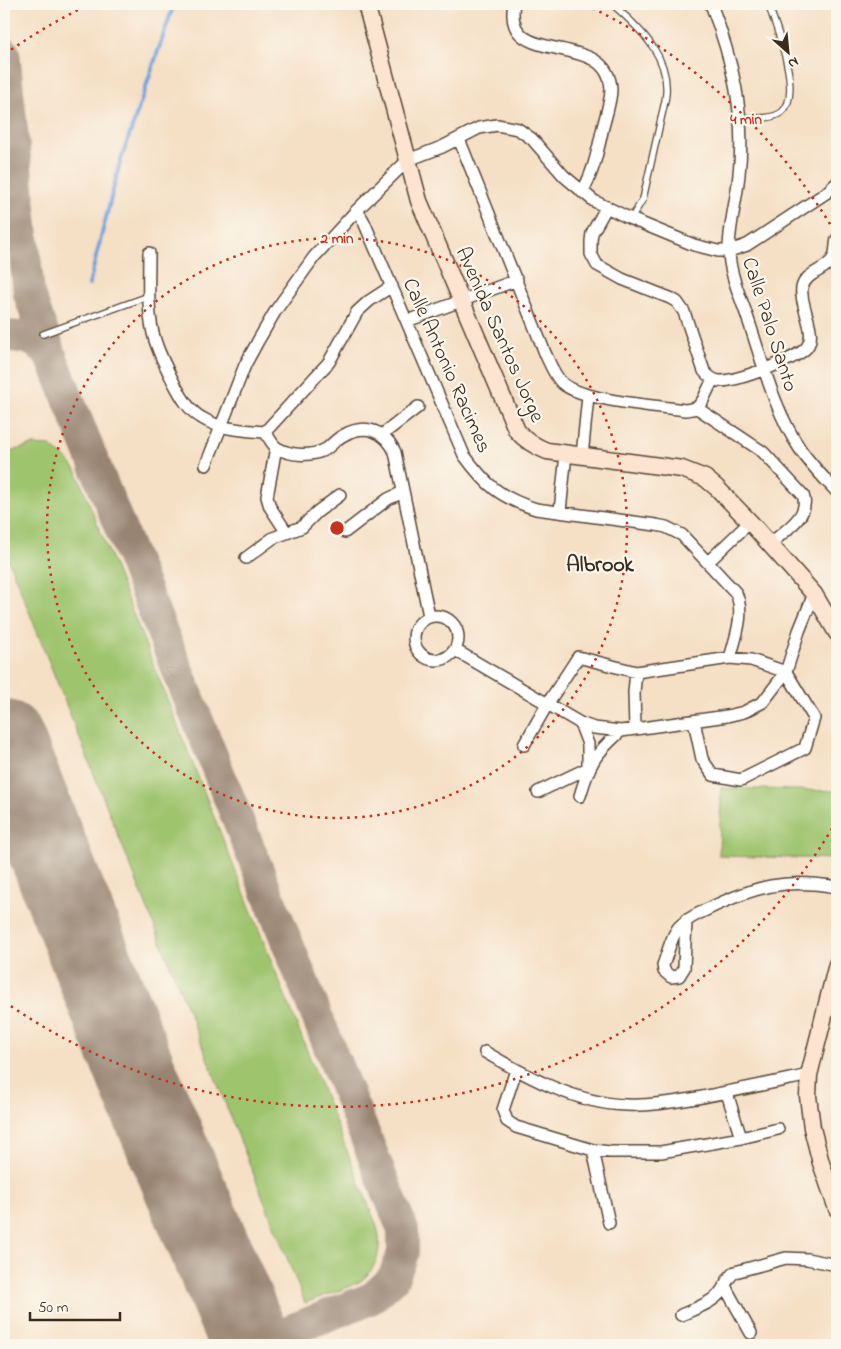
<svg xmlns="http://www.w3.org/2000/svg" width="841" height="1349" viewBox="0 0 841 1349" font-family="'Indie Flower',sans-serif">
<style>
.green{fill:#9fc46e;stroke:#6d7746}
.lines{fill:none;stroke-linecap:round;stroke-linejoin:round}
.stream{stroke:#6fa3dc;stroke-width:4}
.taxiway{stroke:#988472;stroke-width:32}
.runway{stroke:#988472;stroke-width:81}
.lane-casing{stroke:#574537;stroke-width:8}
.street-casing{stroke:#574537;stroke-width:14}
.secondary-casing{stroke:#574537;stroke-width:19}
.lane{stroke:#fff;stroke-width:5.5}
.street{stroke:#fff;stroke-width:11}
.secondary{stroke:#fde4d1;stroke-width:16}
.ring{fill:none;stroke:#c8321e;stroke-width:2.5;stroke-dasharray:2.5 5}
.labels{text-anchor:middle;stroke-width:4.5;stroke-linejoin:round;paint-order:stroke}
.street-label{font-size:21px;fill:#3b2a1e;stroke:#fbf7ec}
.neighbourhood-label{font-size:22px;font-weight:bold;fill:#3b2a1e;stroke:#fbf7ec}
.centre{fill:#c8321e;stroke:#fbf7ec;stroke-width:2.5}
.ring-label{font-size:15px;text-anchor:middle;font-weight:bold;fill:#c8321e;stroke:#fbf7ec;stroke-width:4.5;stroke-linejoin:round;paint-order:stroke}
</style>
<rect width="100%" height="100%" fill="#fbf7ec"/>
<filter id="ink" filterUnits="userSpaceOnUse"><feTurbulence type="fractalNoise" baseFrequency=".02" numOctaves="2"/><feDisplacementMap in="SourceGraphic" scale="10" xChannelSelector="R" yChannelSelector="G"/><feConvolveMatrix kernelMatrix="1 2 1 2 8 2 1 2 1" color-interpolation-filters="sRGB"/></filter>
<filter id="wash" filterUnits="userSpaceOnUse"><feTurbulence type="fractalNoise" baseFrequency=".0096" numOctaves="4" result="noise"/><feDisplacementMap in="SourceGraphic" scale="20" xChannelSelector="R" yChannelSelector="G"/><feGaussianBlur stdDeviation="1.12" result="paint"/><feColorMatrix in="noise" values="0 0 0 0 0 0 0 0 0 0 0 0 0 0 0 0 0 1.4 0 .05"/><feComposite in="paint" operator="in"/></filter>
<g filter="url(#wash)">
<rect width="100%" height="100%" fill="#f5dfc5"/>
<path class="green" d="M32 445 50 446 67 459 76 470 376 1224C383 1244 379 1266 362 1280 353 1287 317 1298 305 1303L4 549V458L12 451Z
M721 788 837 791V859L719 856Z"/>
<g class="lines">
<path class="stream" d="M89 285 119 166 174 4"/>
<path class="taxiway" d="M4 53 29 294 53 361 403 1230V1253L393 1279 372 1298 253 1345
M4 336C28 336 40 340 53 361"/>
<path class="runway" d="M4 740 143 1089 251 1345"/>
</g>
</g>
<g filter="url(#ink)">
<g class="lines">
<g class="lane-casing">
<path id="lane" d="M612 4C641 29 673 59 665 101L643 199 631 219
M740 118C752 118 772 120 782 112 803 94 776 26 768 4
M43 334 149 296"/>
</g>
<g class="street-casing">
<path id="street" d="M514 4C501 70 608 28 611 89 611 101 606 115 603 127 598 149 594 172 582 192
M711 4C732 59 746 114 739 174 737 199 728 229 729 253 730 275 741 298 748 319 763 363 774 410 800 449 811 465 824 478 837 492
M459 139 545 353C550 364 554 375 562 383 582 401 657 406 686 410L697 408 763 452 803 495C811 516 784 531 770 544
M606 208 592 233 591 241V254L597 265 622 279 670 298 677 302 684 312 704 371C708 376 712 380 719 381 735 382 798 359 807 347 818 332 799 305 802 288 805 273 824 271 832 260 837 254 835 246 837 239
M357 210 364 222 464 455C486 485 499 497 536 509L656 525 666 527 682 535 736 593C745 614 736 636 730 658
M149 253C149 279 147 308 153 333 157 351 166 367 174 383 181 396 189 411 202 418 221 430 244 430 265 432 269 437 272 445 277 448 291 456 312 457 326 449 332 445 337 438 344 435 366 423 385 431 395 452L429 616
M407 321 517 280
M697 408 703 400 713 379
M265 432 329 362 357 312 369 301 392 286
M383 434 418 407
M276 447 267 497 270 507 287 533
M582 456 588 396
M206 465 245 365 258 341 276 310 314 257 357 210 408 160 442 147 479 128 497 125 518 129 532 139 564 176 594 201 631 219 694 245 718 251H729L747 245 826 193 837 183
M560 511 566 454
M345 532 388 499 403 492
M246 558 273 538 302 527 317 512 340 495
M708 562 750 522
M414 638a22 22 0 1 1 44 0a22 22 0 1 1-44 0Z
M455 650 580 723 594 728 621 731 727 716 744 712 763 702 786 672 799 631 814 594
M580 723 588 744V766
M635 729 634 692 636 672
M524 745 548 703 578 657 636 672 730 658 751 660 786 672 814 718 805 748 741 780 713 775 702 759 694 721
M538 792 588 768
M580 796C590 762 594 755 621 731
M686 920 684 968 679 976 671 977 664 971 663 965C668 953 671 936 679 927 687 918 698 914 708 909 756 886 785 878 837 887
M485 1052C526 1076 577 1104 626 1105 650 1106 673 1102 697 1098 734 1091 771 1083 809 1075
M516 1070 503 1110 507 1121 516 1127 593 1150 610 1152H661L741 1138 778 1129
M727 1093 741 1138
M593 1150 609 1223
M725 1285 728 1292 751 1333
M681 1315C694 1309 710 1304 719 1294 726 1286 727 1277 735 1272L786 1258 807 1259 837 1265"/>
</g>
<g class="secondary-casing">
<path id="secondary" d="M366 4 419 201 517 431C525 440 534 446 547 451L682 469 705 478 717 488 750 522 814 594 837 633
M837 964 809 1075 808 1096 812 1128 821 1163 837 1209"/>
</g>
<use href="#lane" class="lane"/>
<use href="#street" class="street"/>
<use href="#secondary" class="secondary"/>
</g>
</g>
<g class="ring">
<circle cx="337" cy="528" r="290"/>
<path d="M836 822A579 579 0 0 1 5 1002M5 54A579 579 0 0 1 88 5M586 5A579 579 0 0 1 836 234"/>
</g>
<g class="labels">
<g class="street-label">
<text transform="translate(771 324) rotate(72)" y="7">Calle Palo Santo</text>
<text transform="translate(501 334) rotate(66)" y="7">Avenida Santos Jorge</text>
<text transform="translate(448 365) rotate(66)" y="7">Calle Antonio Racimes</text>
</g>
<g class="neighbourhood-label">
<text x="600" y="571">Albrook</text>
</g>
</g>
<circle cx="337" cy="528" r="8" class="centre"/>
<g class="ring-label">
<text x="746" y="124">4 min</text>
<text x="337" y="243">2 min</text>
</g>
<rect width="841" height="1349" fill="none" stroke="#fbf7ec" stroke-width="20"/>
<g transform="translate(788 52) rotate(153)" stroke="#fbf7ec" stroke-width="4" paint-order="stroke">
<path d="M0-4L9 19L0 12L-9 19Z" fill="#3b2a1e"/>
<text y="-8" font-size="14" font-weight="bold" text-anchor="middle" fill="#3b2a1e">N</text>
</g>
<path d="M30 1312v8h90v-8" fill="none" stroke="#3b2a1e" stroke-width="2.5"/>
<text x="38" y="1312" font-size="15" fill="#3b2a1e" stroke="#fbf7ec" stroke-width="4" paint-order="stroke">50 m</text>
</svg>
